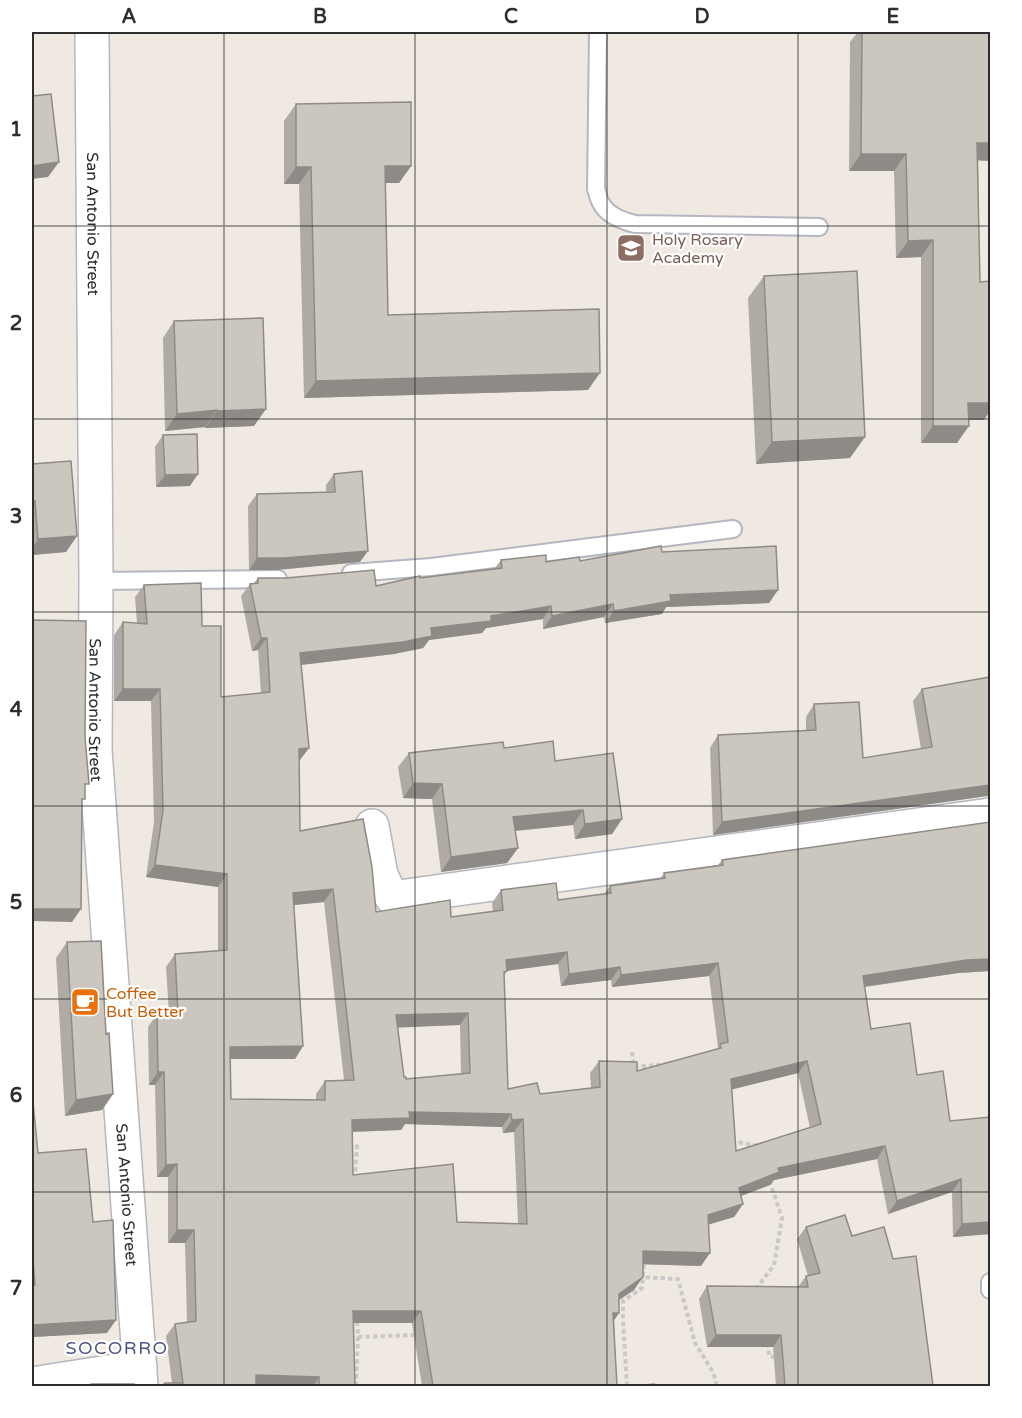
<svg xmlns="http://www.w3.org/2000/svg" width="1022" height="1418" viewBox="0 0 1022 1418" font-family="'Varela Round',sans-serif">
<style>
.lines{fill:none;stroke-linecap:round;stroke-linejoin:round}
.lane-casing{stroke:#b4b7c1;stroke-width:20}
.street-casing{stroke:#b4b7c1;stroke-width:36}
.path{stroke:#c9c9c9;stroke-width:4;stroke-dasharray:4.5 3;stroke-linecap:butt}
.lane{stroke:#fff;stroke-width:16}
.street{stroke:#fff;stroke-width:33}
.wall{fill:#afaba4;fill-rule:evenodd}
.shaded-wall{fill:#8e8b86}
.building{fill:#cbc7bf;stroke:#8e8b86;stroke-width:1.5;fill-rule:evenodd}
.grid{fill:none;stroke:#2e2e2e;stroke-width:1.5;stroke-opacity:0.55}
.labels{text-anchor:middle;stroke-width:4.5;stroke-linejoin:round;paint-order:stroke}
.street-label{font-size:16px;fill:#2e2e2e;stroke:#fff}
.education-label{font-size:16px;fill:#785e54;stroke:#fff;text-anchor:start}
.food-label{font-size:16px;fill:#c56008;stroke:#fff;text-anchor:start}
.neighbourhood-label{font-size:18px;letter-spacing:1.5px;fill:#4d5680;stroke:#fff}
.neatline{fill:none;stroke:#2e2e2e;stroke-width:2}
.grid-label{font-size:20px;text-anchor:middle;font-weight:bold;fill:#2e2e2e}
</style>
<rect width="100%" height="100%" fill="#efe9e1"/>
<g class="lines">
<g class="lane-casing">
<path id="lane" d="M598 32 596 189C598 193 598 199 601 203 607 215 623 221 635 224L819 227
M351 573 431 567 733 529
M96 581 278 579
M990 1282V1290"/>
</g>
<g class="street-casing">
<g id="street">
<path id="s1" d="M92 32 96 581 95 750 141 1386"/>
<path d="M372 826 381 875 392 898 990 815"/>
<path d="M32 1384 140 1367"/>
</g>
</g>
<path class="path" d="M632 1052 634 1065
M634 1067 667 1064
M731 1141 759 1146
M355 1179 357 1144
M638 1277 678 1279 695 1343 713 1372 717 1386
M756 1289 774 1265 782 1218 770 1182
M358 1337 418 1335
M768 1343 769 1356 778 1358
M356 1386 358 1337 357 1319
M627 1386 623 1320V1301L642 1288 644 1259"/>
<use href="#lane" class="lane"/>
<use href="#street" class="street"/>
</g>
<path class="wall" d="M858 32H925L978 160 980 282 984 420H968L957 443H921V257L896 258 894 171H849L850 42Z
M296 104 411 166 399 183H385L388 315 588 390 304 398 299 184H284V121Z
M764 276 850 458 756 464 748 298Z
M174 321 254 426 205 428V427L165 431 163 338Z
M163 435 190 486 156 487 155 447Z
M32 464 77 536 66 552 32 555Z
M334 474 360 562 276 570H249L248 506 257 494 326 492V485Z
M662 552 778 590 769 603 666 607 662 614 605 623 604 617 543 629V619L486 628 482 633 429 640 423 648 394 654 301 665 299 760 300 831 376 912 451 917 493 912 492 903 501 890 558 900 604 894 610 886 660 879 664 873 718 865 722 860 990 822V971L958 973 865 987 871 1029 917 1075 950 1121 990 1117V1234L953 1237 952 1192 888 1214 877 1159 774 1180 770 1185 741 1196 743 1204 734 1217 708 1225 701 1266 643 1264 634 1290 619 1300 614 1321 617 1386H422L412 1323H354L355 1386H162L172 1383 166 1336 175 1324 187 1322 185 1243H168V1177H157L155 1085H149L148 1027 157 1014H169L166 967 175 954 218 951V887L146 877 154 822 151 701H114V635L123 622 137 623 135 597 144 585 202 626 221 697 261 693 258 650 252 651 241 596 250 584 254 583 258 578 376 586 420 578 495 568 501 560 546 562 580 561ZM324 902 344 1080 325 1081 316 1094V1100L231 1099 230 1059H295L303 1046 294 905ZM558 964 561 986 611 980 612 987 709 976 718 1047 717 1049 637 1071 599 1061 590 1073 591 1088 540 1094 508 1089 504 976 507 971ZM460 1025 461 1074 406 1079 404 1077 398 1027ZM798 1073 810 1128 736 1151 732 1089ZM405 1124 502 1127 503 1133 514 1132 518 1224 457 1222 353 1175 352 1132 401 1130Z
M922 689 987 796 713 835 710 748 718 735 806 731V717L814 704 863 758 921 749 913 701Z
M504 748 555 761 622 819 612 834 575 839 573 825 515 831 518 848 507 863 441 872 432 799 403 798 398 767 409 753Z
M67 942 106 1034 113 1094 102 1110 65 1116 56 958Z
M32 1092 38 1153 93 1222 107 1333 32 1337Z
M806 1227 852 1236 893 1259 933 1386H776L773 1347H707L699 1299 707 1286 798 1287 806 1276H808L797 1239Z"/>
<path class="shaded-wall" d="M977 143H990V161L966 160Z
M861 154H906L894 171H849Z
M59 162 48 177 32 179V166Z
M385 166H411L399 183H373Z
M296 167H311L299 184H284Z
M933 240 921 257 896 258 908 241Z
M600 373 588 390 304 398 316 381Z
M968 403H990V411L984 420H956Z
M266 409 254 426 205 428 217 411Z
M217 410 205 427 165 431 177 414Z
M933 426H969L957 443H921Z
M865 437 850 458 756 464 772 442Z
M198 474 190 486 156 487 165 475Z
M77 536 66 552 32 555V549L38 539Z
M368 551 360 562 276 570H249L257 558Z
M778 590 769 603 666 607 662 614 605 623 614 611 670 595Z
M613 604 604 617 543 629 552 616Z
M551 606 543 619 486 628 482 633 429 640 423 648 394 654 291 666 300 653 491 616Z
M261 638H267L258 650 252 651Z
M123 689H160L151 701H114Z
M309 748 300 760 290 761 299 749Z
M413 783 442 784 432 799 403 798Z
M990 785V797L987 796 713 835 722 822Z
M583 810 573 825 503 832 513 817Z
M622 819 612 834 575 839 585 824Z
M518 848 507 863 441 872 451 857Z
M155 865 227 874 218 887 146 877Z
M333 889 324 902 284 906 293 893Z
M32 909H81L72 922 32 921Z
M567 952 558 964 497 972 506 960Z
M990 959V971L958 973 855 988 863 976 967 960Z
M718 963 709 976 612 987 621 975Z
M620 967 611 980 561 986 569 974Z
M468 1013 460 1025 388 1028 396 1015Z
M303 1046 295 1059H221L230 1047Z
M807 1061 798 1073 722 1092 731 1079Z
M158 1072H164L155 1085H149Z
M113 1094 102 1110 65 1116 76 1100Z
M409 1112 511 1114 502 1127 405 1124 401 1130 343 1132 352 1120Z
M523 1119 514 1132 503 1133 512 1120Z
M885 1146 877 1159 774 1180 770 1185 730 1200 739 1188 778 1168Z
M177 1164 168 1177H157L166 1165Z
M961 1179 952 1192 888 1214 897 1201Z
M743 1204 734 1217 699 1227 708 1215Z
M990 1222V1234L953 1237 962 1224Z
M177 1230H194L185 1243H168Z
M643 1251 710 1253 701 1266 635 1264Z
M643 1277 634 1290 610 1306 619 1294Z
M353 1311H421L412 1323H344Z
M613 1313H619L611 1325Z
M116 1320 107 1333 32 1337V1325Z
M716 1335H781L773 1347H707Z
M256 1375 319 1377 313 1386H247Z"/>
<path class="building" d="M862 32H925L990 33V143H977L980 282 990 281V403H968L969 426H933V240L908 241 906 154H861Z
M51 94 59 162 32 166V96Z
M411 102V166H385L388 315 599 309 600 373 316 381 311 167H296V104Z
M857 271 865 437 772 442 764 276Z
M263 318 266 409 217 411V410L177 414 174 321Z
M197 434 198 474 165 475 163 435Z
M71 461 77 536 38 539 35 501 32 502V464Z
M362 471 368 551 284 558H257V494L335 492 334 474Z
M661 546 662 552 776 546 778 590 670 595 671 601 614 611 613 604 552 616 551 606 491 616V621L431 628 432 636 403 642 300 653 309 748 299 749 300 831 363 819 372 867 376 912 450 900 451 917 503 910 501 890 556 883 558 900 611 893 610 886 665 878 664 873 723 865 722 860 990 822V959L967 960 863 976 871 1029 910 1023 917 1075 943 1071 950 1121 990 1117V1222L962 1224 961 1179 897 1201 885 1146 778 1168 779 1172 739 1188 743 1204 708 1215 710 1253 643 1251V1277L619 1294V1313H613L617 1386H433L421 1311H353L355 1386H319V1377L256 1375V1386H162L165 1383H183L175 1324 196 1321 194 1230H177V1164L166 1165 164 1072H158L157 1014H178L175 954 227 950V874L155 865 163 810 160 689H123V622L147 624 144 585 201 583 202 626H221V697L270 692 267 638H261L250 584 258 583V578H286L374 570 376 586 420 576V578L502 568 501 560 546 555V562L579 557 580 561ZM333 889 354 1080 325 1081V1100L231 1099 230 1047 303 1046 293 893ZM567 952 569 974 620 967 621 975 718 963 728 1042 720 1044 721 1048 637 1071V1062L599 1061 600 1087 540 1094 537 1083 508 1089 504 972 507 971 506 960ZM468 1013 470 1073 406 1079V1077H404L396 1015ZM807 1061 821 1124 736 1151 731 1079ZM409 1112 511 1114 512 1120 523 1119 527 1224 457 1222 453 1164 353 1175 352 1120 410 1118Z
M32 620 86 621 85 737 89 784H85V799H82L81 909H32Z
M990 677V785L722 822 718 735 816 730 814 704 859 702 863 758 932 747 922 689Z
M553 741 555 761 613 753 622 819 585 824 583 810 513 817 518 848 451 857 442 784 413 783 409 753 503 742 504 748Z
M101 941 106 1034 109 1033 113 1094 76 1100 67 942Z
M32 1092 38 1153 86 1149 93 1222 113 1220 116 1320 32 1325V1285H35L32 1246Z
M845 1215 852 1236 884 1227 893 1259 916 1256 933 1386H785L781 1335H716L707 1286 808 1287 806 1276 820 1273 806 1227Z
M91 1384H134L137 1386H91Z
M654 1384V1386H636Z"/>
<path class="grid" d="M224 32V1386M415 32V1386M607 32V1386M798 32V1386M32 226H990M32 419H990M32 612H990M32 806H990M32 999H990M32 1192H990"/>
<defs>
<g id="school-square" transform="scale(1.5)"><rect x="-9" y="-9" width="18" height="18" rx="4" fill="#8d6e63" stroke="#fff"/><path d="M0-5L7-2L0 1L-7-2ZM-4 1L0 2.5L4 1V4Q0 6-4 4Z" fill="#fff"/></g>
<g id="cafe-square" transform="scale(1.5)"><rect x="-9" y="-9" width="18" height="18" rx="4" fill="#e8710a" stroke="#fff"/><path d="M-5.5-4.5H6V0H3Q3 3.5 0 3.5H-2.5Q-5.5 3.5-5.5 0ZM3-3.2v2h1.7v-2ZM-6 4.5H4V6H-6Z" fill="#fff"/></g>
</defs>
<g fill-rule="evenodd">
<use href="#school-square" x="631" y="248"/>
<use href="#cafe-square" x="85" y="1002"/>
</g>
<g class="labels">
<g class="street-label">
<text dy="6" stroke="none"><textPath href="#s1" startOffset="192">San Antonio Street</textPath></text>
<text dy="6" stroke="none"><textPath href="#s1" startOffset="678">San Antonio Street</textPath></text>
<text dy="6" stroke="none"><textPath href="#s1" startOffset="1164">San Antonio Street</textPath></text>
</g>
<g class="education-label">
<text x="652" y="245">Holy Rosary<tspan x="652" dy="18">Academy</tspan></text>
</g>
<g class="food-label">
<text x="106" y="999">Coffee<tspan x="106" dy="18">But Better</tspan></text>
</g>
<g class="neighbourhood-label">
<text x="117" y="1354">SOCORRO</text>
</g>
</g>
<rect width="1022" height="1418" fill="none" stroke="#ffffff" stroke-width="66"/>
<rect x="33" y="33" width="956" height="1352" class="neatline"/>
<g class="grid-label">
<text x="129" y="23">A</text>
<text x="320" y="23">B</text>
<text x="511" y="23">C</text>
<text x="702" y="23">D</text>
<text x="893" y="23">E</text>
<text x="16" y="136">1</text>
<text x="16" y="330">2</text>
<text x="16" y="523">3</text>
<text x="16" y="716">4</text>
<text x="16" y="909">5</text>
<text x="16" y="1102">6</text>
<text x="16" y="1295">7</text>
</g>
</svg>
